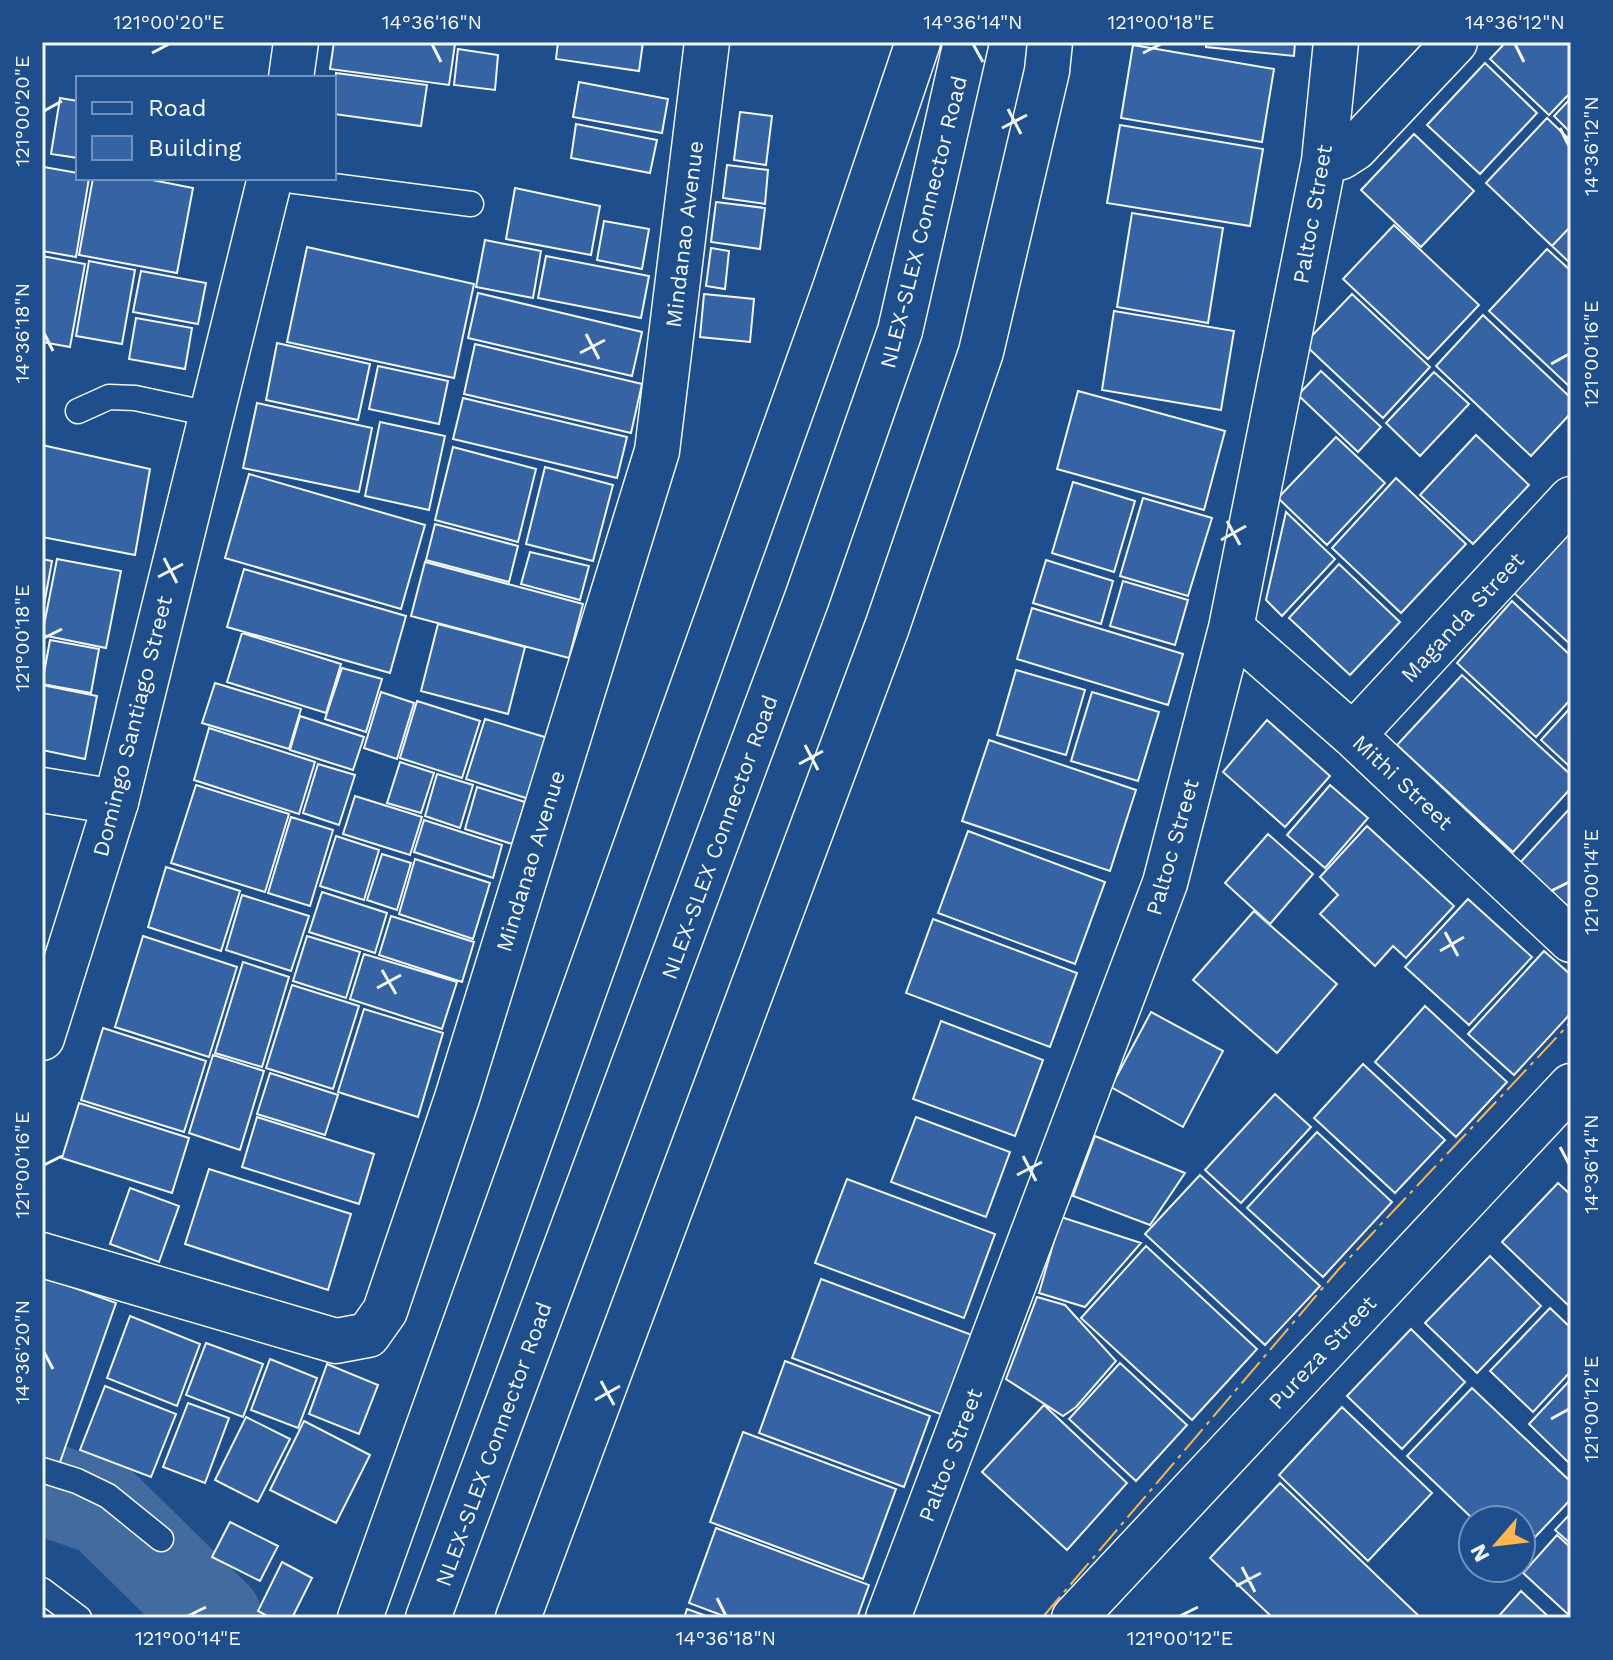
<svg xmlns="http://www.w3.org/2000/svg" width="1613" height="1660" viewBox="0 0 1613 1660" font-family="'Work Sans',sans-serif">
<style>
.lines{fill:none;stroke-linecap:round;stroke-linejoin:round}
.river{stroke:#446ba0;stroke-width:94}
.building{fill:#3563a3;stroke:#f2f6ff;stroke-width:2}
.service-casing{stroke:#f2f6ff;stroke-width:27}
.minor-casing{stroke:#f2f6ff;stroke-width:47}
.tertiary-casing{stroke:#f2f6ff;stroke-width:47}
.motorway-casing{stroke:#f2f6ff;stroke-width:47}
.service{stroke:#1f4e8c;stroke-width:24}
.minor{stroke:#1f4e8c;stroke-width:44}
.tertiary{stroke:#1f4e8c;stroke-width:44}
.motorway{stroke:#1f4e8c;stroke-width:44}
.power{stroke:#ffb74d;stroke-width:2;stroke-dasharray:28 6 4 6;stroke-linecap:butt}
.ticks{fill:none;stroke:#f2f6ff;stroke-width:3}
.labels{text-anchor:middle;stroke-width:6;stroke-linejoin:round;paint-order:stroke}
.street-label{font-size:22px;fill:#f2f6ff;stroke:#1f4e8c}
.neatline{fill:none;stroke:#f2f6ff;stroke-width:3}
.ticks-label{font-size:20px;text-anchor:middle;fill:#f2f6ff}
</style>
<rect width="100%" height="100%" fill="#1f4e8c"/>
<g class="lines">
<path class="river" d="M42 1488 104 1509 215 1618"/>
</g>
<path class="building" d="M334 42 455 44 449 85 330 69Z
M558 42H643L639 71 556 59Z
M1206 42H1295L1294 56 1206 47Z
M1506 42H1571V92L1549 115 1490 59Z
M1133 45 1274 69 1262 142 1121 118Z
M458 49 498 55 495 90 454 85Z
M1485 63 1537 113 1480 174 1427 125Z
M336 73 427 85 421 126 334 114Z
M579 82 668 99 662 133 573 117Z
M60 98 78 101V158L51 154Z
M1571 98V133L1554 116Z
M740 112 772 116 766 165 734 160Z
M1547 118 1571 141V226L1552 246 1486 183Z
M576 124 657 140 650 173 571 158Z
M1120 125 1263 149 1250 226 1107 203Z
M1414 134 1474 191 1421 247 1361 190Z
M727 165 768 170 765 204 723 198Z
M44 167 78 173V178H89L76 257 42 251Z
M93 178H142L193 188 177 273 79 255Z
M515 188 600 206 591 255 506 239Z
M716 202 765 208 760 249 711 242Z
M1132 213 1223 228 1208 323 1117 307Z
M604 221 649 229 642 269 597 260Z
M1394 225 1479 305 1428 359 1343 279Z
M1571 226V264L1552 246Z
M485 240 541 251 533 298 476 287Z
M307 247 474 284 454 378 287 342Z
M711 248 729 251 725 289 706 286Z
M1547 249 1571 271V388L1489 311Z
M42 256 85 264 70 347 42 342Z
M546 256 649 276 641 318 538 298Z
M89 261 135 270 122 344 76 336Z
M141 271 206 283 198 324 133 312Z
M478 293 642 332 632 376 468 338Z
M704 294 754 299 750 342 700 337Z
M1352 294 1430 367 1383 418 1304 344Z
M1114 311 1234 331 1221 410 1102 390Z
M1483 315 1571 398V413L1531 456 1436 366Z
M136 318 192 328 185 369 129 359Z
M277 343 370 364 358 420 266 400Z
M475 344 642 384 631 433 464 394Z
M378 366 448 381 439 424 369 409Z
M1321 371 1381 427 1358 452 1298 395Z
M1434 372 1469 404 1420 456 1386 423Z
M1078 391 1225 431 1204 510 1057 469Z
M463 398 627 437 617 478 453 439Z
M257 403 372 428 359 492 243 468Z
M380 422 445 436 429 510 365 496Z
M1476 435 1529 485 1473 544 1420 495Z
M1336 437 1385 483 1327 545 1278 498Z
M42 445 150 469 135 555 42 537Z
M453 447 536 469 518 542 435 520Z
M545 467 613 485 593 561 526 544Z
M249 474 425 525 401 609 225 558Z
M1396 478 1466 544 1401 613 1332 548Z
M1073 482 1135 501 1114 572 1052 553Z
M1143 498 1212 518 1188 596 1120 576Z
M1286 512 1335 559 1282 616 1266 600Z
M435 524 518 546 509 582 426 560Z
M1571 531V645L1514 593Z
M530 552 589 566 580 600 521 584Z
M42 559 52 561 42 616Z
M57 559 121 571 106 648 42 635Z
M1046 560 1113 581 1101 624 1033 603Z
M425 562 583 604 569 658 411 616Z
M1339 564 1400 622 1350 675 1289 618Z
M244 569 406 616 390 673 227 627Z
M1123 581 1188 600 1175 645 1110 626Z
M1512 601 1571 656V699L1536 737 1457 663Z
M1032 608 1183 654 1168 705 1017 659Z
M438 624 525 647 508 714 421 691Z
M242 633 341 664 326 713 227 682Z
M50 640 99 649 91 693 42 684Z
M342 668 382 679 366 732 325 719Z
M1016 670 1085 690 1066 755 997 735Z
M1462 675 1571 775V788L1513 852 1397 745Z
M215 683 301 709 289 749 202 723Z
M42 685 97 696 85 759 42 750Z
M381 692 414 703 397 759 364 748Z
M1092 692 1159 712 1138 781 1071 761Z
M417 701 480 721 462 778 400 758Z
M1571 707V762L1568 765 1541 740Z
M300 716 364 737 353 770 290 750Z
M485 719 548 738 529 799 466 779Z
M1267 720 1330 776 1285 827 1223 772Z
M209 728 315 762 299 814 194 780Z
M989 740 1136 790 1110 871 962 821Z
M400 762 434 773 421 813 387 803Z
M318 764 355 775 339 825 303 813Z
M437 774 473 785 460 828 425 816Z
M196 785 289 814 265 892 171 863Z
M1330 785 1368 818 1325 868 1287 835Z
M477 787 525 802 512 844 465 829Z
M355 796 422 817 410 855 343 834Z
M1571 807V903L1565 909 1518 865Z
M291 817 333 830 310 906 268 893Z
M424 820 502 845 493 878 414 852Z
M1367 826 1454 906 1406 958 1393 946 1375 966 1320 914 1338 895 1320 877Z
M968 831 1105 882 1075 964 938 913Z
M1268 834 1313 874 1270 924 1225 883Z
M336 836 379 850 364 900 320 886Z
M382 854 411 863 397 910 367 900Z
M415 859 490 883 473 939 399 914Z
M166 867 240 891 221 951 148 927Z
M322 892 387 913 375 953 309 932Z
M242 895 309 916 291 971 226 950Z
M1468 899 1532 957 1469 1025 1405 967Z
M1254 911 1337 984 1277 1053 1193 980Z
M391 916 474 942 462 982 379 955Z
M933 919 1077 973 1050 1047 906 993Z
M143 936 237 967 209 1057 115 1027Z
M307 936 360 952 346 998 293 981Z
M1544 951 1571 975V1013L1514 1075 1468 1034Z
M364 954 457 982 442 1029 350 999Z
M243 962 289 977 262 1067 215 1053Z
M292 985 359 1006 333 1089 266 1068Z
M1425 1006 1507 1082 1456 1137 1375 1062Z
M364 1009 443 1033 418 1117 338 1092Z
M1151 1012 1223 1051 1183 1127 1111 1087Z
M941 1021 1043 1060 1015 1136 913 1099Z
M103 1028 206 1061 184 1132 81 1100Z
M213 1055 264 1071 240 1150 189 1133Z
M1363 1064 1445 1140 1395 1193 1314 1118Z
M270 1073 338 1095 325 1135 257 1114Z
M1275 1094 1311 1127 1241 1203 1205 1170Z
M79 1103 189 1138 172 1193 62 1158Z
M257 1117 374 1154 359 1204 242 1167Z
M916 1117 1010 1152 986 1217 891 1182Z
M1317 1132 1392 1202 1323 1277 1247 1208Z
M1095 1136 1185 1173 1150 1225 1073 1196Z
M209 1169 351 1214 328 1290 185 1244Z
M1200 1175 1320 1286 1265 1345 1145 1234Z
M847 1179 995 1234 964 1318 815 1263Z
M1558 1183 1571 1195V1308L1502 1242Z
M130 1188 179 1206 159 1262 110 1244Z
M1061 1217 1141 1243 1085 1307 1039 1293Z
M1146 1246 1257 1349 1192 1420 1081 1318Z
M1490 1256 1541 1306 1477 1373 1425 1323Z
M42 1276 116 1303 59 1465 42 1459Z
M821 1279 972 1335 943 1415 792 1358Z
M1037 1297 1065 1305 1116 1361 1076 1407 1063 1416 1006 1379Z
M1550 1308 1571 1328V1371L1533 1412 1490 1371Z
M130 1316 200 1344 177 1406 107 1378Z
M1411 1329 1465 1382 1402 1449 1347 1396Z
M206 1343 263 1364 243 1417 186 1395Z
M270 1359 317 1378 298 1428 251 1410Z
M785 1361 930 1416 904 1487 759 1433Z
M1120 1363 1187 1425 1136 1481 1069 1419Z
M327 1364 378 1385 359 1434 309 1414Z
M1571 1379V1465L1529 1424Z
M105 1386 176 1414 151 1477 80 1450Z
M1472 1388 1571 1482V1499L1521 1552V1520H1474L1407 1456Z
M188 1403 229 1418 205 1483 163 1467Z
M1044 1405 1127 1483 1067 1550 982 1472Z
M1342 1407 1432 1493 1368 1561 1279 1475Z
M246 1417 290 1439 258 1502 215 1480Z
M304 1421 370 1455 336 1523 270 1490Z
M743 1432 896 1489 863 1579 710 1522Z
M1280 1483 1421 1618H1273L1210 1558Z
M1571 1513V1544L1555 1530Z
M230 1522 278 1546 260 1581 212 1557Z
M716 1528 869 1585 857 1618H729L689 1603Z
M1557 1535 1571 1548V1617L1523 1573Z
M282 1562 312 1578 292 1618H271L258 1611Z
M1521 1591 1550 1618H1497Z
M687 1609 712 1618H684Z"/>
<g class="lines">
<g class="service-casing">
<path id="service" d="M272 178 471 204
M78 411 109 397 135 398 210 414
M42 1470 77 1481 108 1496 161 1539
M42 1590 79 1618"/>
</g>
<g class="minor-casing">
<path id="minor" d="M1324 161 1341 157 1355 148 1455 42
M1231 628 1353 735 1571 940
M1353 735 1571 499
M42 790 116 802
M42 1255 336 1341 368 1335 385 1311 457 1098 657 451 707 42
M888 1618 1165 883 1231 628 1324 161 1336 42
M1074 1618 1571 1086"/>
</g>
<g class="tertiary-casing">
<path id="tertiary" d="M291 78 296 42
M42 1038 116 802 270 178"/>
</g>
<g class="motorway-casing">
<path id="motorway" d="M360 1618 834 291 918 42
M428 1618 807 598 900 331 966 42
M518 1618 887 627 981 352 1047 71 1050 42"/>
</g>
<use href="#service" class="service"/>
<use href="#minor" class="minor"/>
<use href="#tertiary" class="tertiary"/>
<use href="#motorway" class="motorway"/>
<path class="power" d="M1042 1618 1338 1270 1571 1022"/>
</g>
<path class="ticks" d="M432 44 441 62M973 44 983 62M1515 44 1524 62M152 53 169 44M1143 53 1161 44M1008 109 1021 134M44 111 62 101M1002 128 1027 115M1560 128 1569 146M44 333 53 351M586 334 599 359M580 353 605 340M1551 364 1569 354M1227 521 1240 545M1221 540 1246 526M164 558 177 583M158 577 183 564M44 638 62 629M805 745 818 770M799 764 823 751M1551 891 1569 882M1445 932 1458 956M1440 951 1464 937M382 970 396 994M377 988 401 975M1560 1147 1569 1164M1023 1156 1036 1181M44 1165 62 1156M1017 1175 1042 1162M44 1352 53 1369M601 1381 614 1405M595 1400 620 1386M1551 1419 1569 1409M1242 1567 1255 1592M1236 1586 1261 1573M717 1598 726 1616M188 1616 206 1607M1180 1616 1198 1607"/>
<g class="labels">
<g class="street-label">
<text transform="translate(1312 214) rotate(-80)" y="8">Paltoc Street</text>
<text transform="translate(923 222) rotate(-76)" y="8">NLEX-SLEX Connector Road</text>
<text transform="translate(684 234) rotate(-83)" y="8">Mindanao Avenue</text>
<text transform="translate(1462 617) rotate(-47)" y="8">Maganda Street</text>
<text transform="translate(132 726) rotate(-76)" y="8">Domingo Santiago Street</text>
<text transform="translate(1403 782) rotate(43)" y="8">Mithi Street</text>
<text transform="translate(719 837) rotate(-70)" y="8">NLEX-SLEX Connector Road</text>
<text transform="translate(1172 847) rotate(-74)" y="8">Paltoc Street</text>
<text transform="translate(530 861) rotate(-73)" y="8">Mindanao Avenue</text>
<text transform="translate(1322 1352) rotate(-47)" y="8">Pureza Street</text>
<text transform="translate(493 1444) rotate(-70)" y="8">NLEX-SLEX Connector Road</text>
<text transform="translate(950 1455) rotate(-69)" y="8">Paltoc Street</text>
</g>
</g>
<rect width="1613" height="1660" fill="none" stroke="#1f4e8c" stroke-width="88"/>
<rect x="76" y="76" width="260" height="104" fill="#1f4e8c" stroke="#7391ba" stroke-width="2"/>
<rect x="92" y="102" width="40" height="12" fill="#1f4e8c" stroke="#7391ba" stroke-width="2"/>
<text x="148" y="116" font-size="24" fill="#f2f6ff">Road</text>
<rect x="92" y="136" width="40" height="24" fill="#3563a3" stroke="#7391ba" stroke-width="2"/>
<text x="148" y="156" font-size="24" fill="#f2f6ff">Building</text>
<g transform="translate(1497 1544) rotate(242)"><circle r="38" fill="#1f4e8c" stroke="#7391ba" stroke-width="2"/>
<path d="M0-6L14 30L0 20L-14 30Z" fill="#ffb74d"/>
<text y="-12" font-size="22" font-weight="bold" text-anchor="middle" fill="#f2f6ff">N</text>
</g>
<rect x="44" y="44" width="1525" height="1572" class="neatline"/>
<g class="ticks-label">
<text x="169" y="29">121°00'20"E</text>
<text x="432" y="29">14°36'16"N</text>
<text x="973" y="29">14°36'14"N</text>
<text x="1161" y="29">121°00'18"E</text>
<text x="1515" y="29">14°36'12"N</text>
<text transform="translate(22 111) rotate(-90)" y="7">121°00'20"E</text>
<text transform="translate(1591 146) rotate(-90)" y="7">14°36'12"N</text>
<text transform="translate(22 333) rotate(-90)" y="7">14°36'18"N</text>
<text transform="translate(1591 354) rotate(-90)" y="7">121°00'16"E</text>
<text transform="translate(22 638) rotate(-90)" y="7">121°00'18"E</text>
<text transform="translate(1591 882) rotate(-90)" y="7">121°00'14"E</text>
<text transform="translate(1591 1164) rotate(-90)" y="7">14°36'14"N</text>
<text transform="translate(22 1165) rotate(-90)" y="7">121°00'16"E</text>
<text transform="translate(22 1352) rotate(-90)" y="7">14°36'20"N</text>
<text transform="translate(1591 1409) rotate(-90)" y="7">121°00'12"E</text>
<text x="188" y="1645">121°00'14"E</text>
<text x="726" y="1645">14°36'18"N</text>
<text x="1180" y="1645">121°00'12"E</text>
</g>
</svg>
